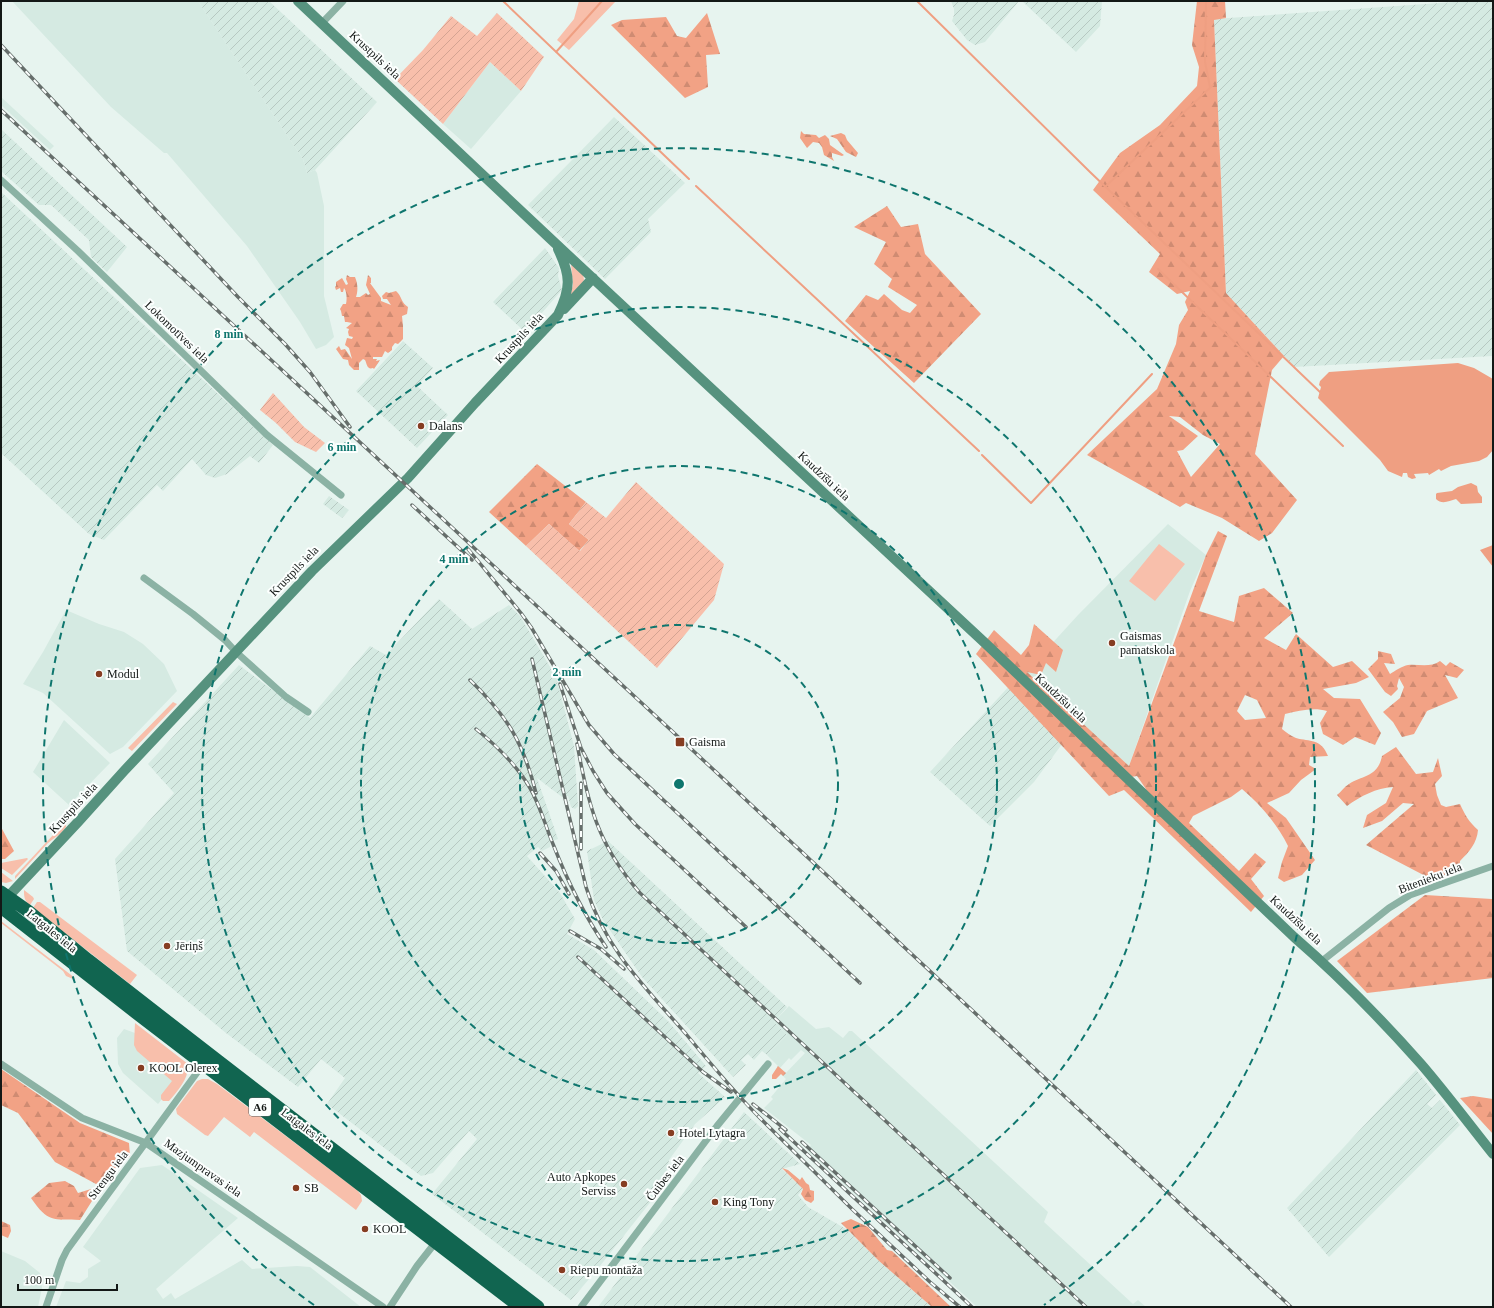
<svg xmlns="http://www.w3.org/2000/svg" width="1494" height="1308" viewBox="0 0 1494 1308" font-family="'Times New Roman',serif">
<style>
.built{fill:#d5eae2}
.industrial{fill:url(#industrial-furrows)}
.grass{fill:#f8bfab}
.forest{fill:url(#forest-firs);fill-rule:evenodd}
.garden{fill:url(#garden-furrows)}
.water{fill:#ef9f82}
.lines{fill:none;stroke-linecap:round;stroke-linejoin:round}
.stream{stroke:#ef9f82;stroke-width:2}
.street{stroke:#8bb2a4;stroke-width:7}
.secondary{stroke:#56927e;stroke-width:10}
.highway{stroke:#116550;stroke-width:13}
.rail-casing{stroke:#666e6b;stroke-width:3.5}
.rail{stroke:#fcfffe;stroke-width:2;stroke-dasharray:6;stroke-linecap:butt}
.ring{fill:none;stroke:#0f766e;stroke-width:2;stroke-dasharray:7 5}
.poi-dot{fill:#863d22;stroke:#fcfffe;stroke-width:1.5}
.labels{text-anchor:middle;stroke-width:4;stroke-linejoin:round;paint-order:stroke}
.shield{fill:#fcfffe;stroke:#595d5c;stroke-width:1}
.shield-label{font-size:11px;font-weight:bold;fill:#131816}
.street-label{font-size:12px;fill:#131816;stroke:#fcfffe}
.poi-label{font-size:12px;fill:#131816;stroke:#fcfffe;text-anchor:start}
.centre{fill:#0f766e;stroke:#fcfffe;stroke-width:2}
.ring-label{font-size:12px;text-anchor:middle;font-weight:bold;fill:#0f766e;stroke:#fcfffe;stroke-width:4;stroke-linejoin:round;paint-order:stroke}
</style>
<defs>
<pattern id="industrial-furrows" width="10" height="10" patternUnits="userSpaceOnUse"><rect width="10" height="10" fill="#d5eae2"/><path d="M-1 1l2-2M0 10L10 0M9 11l2-2" fill="none" stroke="#b6c8c1"/></pattern>
<pattern id="forest-firs" width="22" height="20" patternUnits="userSpaceOnUse"><rect width="22" height="20" fill="#f2a285"/><path d="M5 1l3.5 6h-7zM16 11l3.5 6h-7z" fill="#cf8b72"/></pattern>
<pattern id="garden-furrows" width="10" height="10" patternUnits="userSpaceOnUse"><rect width="10" height="10" fill="#f8bfab"/><path d="M-1 1l2-2M0 10L10 0M9 11l2-2" fill="none" stroke="#d4a392"/></pattern>
</defs>
<rect width="100%" height="100%" fill="#e7f4ef"/>
<path class="built" d="M12 1H198L303 159 307 173 315 170 317 173 324 206V296L334 337 326 345 316 349 300 322 247 246 167 153H164L111 107Z
M490 62 521 91 471 149 443 124Z
M1 97 54 146 50 150 1 105Z
M1168 524 1206 555 1190 591 1129 766 1026 672 1078 615Z
M66 610 99 624 124 632 143 644 164 664 177 691 123 747 110 754 43 693 23 684 43 652Z
M64 720 110 763 69 805 33 772Z
M789 1006 816 1029 829 1027 843 1038 849 1031H852L1048 1212 1044 1222 1133 1304 1138 1300 1146 1307H977L807 1150 811 1145 764 1108 773 1099 771 1097 786 1079 783 1076 805 1053 801 1050 791 1060 789 1058 780 1068 767 1055 787 1035 774 1022Z
M124 1029 135 1033 177 1081 158 1104 123 1073 118 1064 117 1038Z
M162 1165 238 1218 156 1289 163 1299 171 1293 175 1299 242 1260 252 1269 297 1266 310 1267 361 1307H56L66 1281 80 1283 88 1277V1269L101 1261 83 1247 140 1168Z
M1 1251 25 1261 40 1273 42 1288 38 1307H1Z"/>
<path class="industrial" d="M198 1H269L377 102 315 170 307 173 303 159Z
M951 1H1019L985 42 975 45 967 40 952 21 954 15V9Z
M1022 1H1102L1100 26 1076 52Z
M1468 1H1493V356L1294 367 1226 293 1214 19Z
M614 117 685 183 648 219 651 232 605 279 528 205Z
M1 129 127 247 107 272 91 257 89 240 51 205H39L1 171Z
M1 192 273 445 259 463 250 456 227 474 215 478 206 475 192 459 163 491 157 485 104 540 89 534 1 453Z
M545 248 559 268 558 276 562 290 525 332 493 302Z
M403 341 433 368 417 386 448 415 417 448 356 391Z
M329 496 349 510 342 518 323 504Z
M439 599 472 629 509 605 520 616 556 677 574 746 578 806 575 809 571 807 568 796 562 797 537 778 558 839 550 842V847L542 851 538 847 527 856 560 893 575 919 567 934 594 950 668 1021 706 1066 698 1073 725 1097 695 1124 669 1160 666 1179 654 1194 652 1200 596 1271 571 1300 432 1194 477 1139 469 1131 433 1173 421 1176 327 1104 345 1078 321 1059 298 1087 226 1033 127 951 115 859 174 793 148 764 239 665 310 718 370 646 386 655Z
M1012 683 1068 736 1034 782 990 826 930 772Z
M608 841 787 1007 774 1022 787 1035 767 1055 762 1051 754 1060 748 1054 741 1060 746 1065 733 1077 642 977 603 920 594 900 587 851Z
M1416 1070 1436 1095 1427 1104 1432 1108 1440 1100 1460 1125 1329 1257 1287 1208Z
M744 1112 800 1164 782 1169 803 1189 798 1195 808 1207 846 1229 879 1261 932 1307H598Z"/>
<path class="grass" d="M579 1H616L569 50 557 40 574 19Z
M571 264 583 274 584 280 577 290 570 296 573 285Z
M1159 544 1185 564 1155 601 1129 581Z
M173 702 177 704 132 751 128 748Z
M66 821V827L61 833 48 843 15 879V876Z
M27 858 28 859 12 875 1 868V863Z
M1 872 13 881 6 883 1 882Z
M24 890 33 897 34 899 30 905C24 901 24 896 24 890Z
M37 902H40L137 975 130 984 33 908Z
M1 921 75 978 73 979 66 976 63 971 1 923Z
M135 1023 188 1064C189 1079 178 1090 169 1101H163L161 1099V1095L172 1081 137 1051 134 1045Z
M202 1079H208L217 1084 357 1190 361 1195 362 1201 356 1210 254 1132 250 1137 224 1117 208 1136 205 1135 177 1114 176 1109 197 1081Z"/>
<path class="forest" d="M1197 1H1225L1226 18 1214 20 1226 293 1284 356 1272 370 1255 454 1297 500 1272 533 1259 541 1222 518 1186 503 1180 507 1087 455 1157 389 1176 344 1179 325 1188 310 1185 302 1190 291 1177 294 1149 272 1160 254 1093 190 1120 153 1160 125 1197 86 1199 67 1192 45ZM1169 416 1180 417 1203 435 1220 444 1191 477 1177 451 1183 450 1198 436Z
M707 13 720 54 706 55 708 87 685 98 611 25 622 20 666 17 677 36 686 38Z
M801 131 804 134 816 135 819 138 825 135 829 139 830 145 844 155 842 156 832 153V157L834 161 824 155 822 147 819 143 813 142 807 148 800 138Z
M841 133 845 135 847 140 858 153 856 157 846 152 837 139 830 136Z
M887 206 901 227 918 224 925 254 981 314 914 383 845 321 866 295 878 300 884 294 902 310 910 313 917 305 888 287 892 279 874 264 886 242 854 227Z
M347 275 350 277H355C358 284 358 291 356 297H360L366 293 368 295 370 294 366 285 368 275 371 278V283H370L381 298V301L391 305 387 299H383L382 296 386 292 389 293 396 291C402 296 401 303 408 307L407 314 402 316 403 326V339L398 344 395 343 392 347V350L388 353 385 351 382 357H373V359H377L376 361 380 360 374 369 373 368C367 370 367 364 365 360L363 359 359 363V370H354L349 365 348 360 343 359 336 349 339 346 341 350 345 349 352 359 349 348 345 345 347 338 352 339 353 337 349 336 348 332 349 329 346 328 352 323 347 322H345L344 316H342L341 311 340 309 343 304H346C347 299 347 292 344 288L343 292H341L340 288 336 290 335 287 336 286V282L342 278 346 285 348 284 346 279Z
M537 464 586 502 569 524 589 540 579 551 549 524 526 546 489 512Z
M1218 531 1227 536 1199 611 1234 622 1239 596 1264 588 1293 613 1264 638 1286 650 1296 634 1333 667 1352 661 1369 677 1356 683 1323 689 1334 698 1360 699 1381 733 1375 745 1355 737 1343 745 1323 734 1320 723 1327 711C1313 707 1299 711 1285 714L1282 729C1286 732 1291 736 1296 738 1310 742 1321 738 1328 756L1310 757 1309 765 1316 769 1301 780 1289 793 1267 803 1286 818 1315 860 1302 875 1284 882 1278 878 1282 862 1288 846C1278 825 1260 804 1242 789L1231 797 1193 816 1189 823 1239 871 1255 853 1266 862 1251 879 1264 896 1251 912 1124 790 1109 796 976 654 994 630 1021 655 1029 645 1034 624 1063 650 1056 672 1046 663 1041 675 1027 672 1129 766 1206 555ZM1245 695 1257 700 1266 718 1245 720 1237 711ZM1137 776 1146 789 1125 778Z
M1378 651 1391 654 1395 664 1384 663 1390 674C1395 671 1402 666 1408 665 1419 664 1430 668 1440 661L1446 666 1450 662 1464 670 1457 678 1445 675 1458 698 1427 711 1414 734 1402 737 1393 722 1383 712 1400 698 1404 687 1399 678 1397 686 1398 689 1391 696 1385 692 1368 669 1378 659Z
M1396 747 1416 774 1433 772 1438 758 1442 776 1435 784 1437 795 1441 805 1446 807 1460 804C1465 815 1469 822 1478 830 1477 843 1469 852 1460 861L1459 871 1433 880 1366 845 1414 804 1403 803 1382 821 1363 828 1367 815 1386 803 1393 787C1376 788 1361 796 1347 806L1337 795C1341 792 1344 787 1349 784 1363 775 1378 777 1382 756Z
M1 827 14 851 5 859H1Z
M1425 895 1492 899 1493 978 1367 993 1337 961Z
M778 1066 786 1073 783 1076 781 1074 776 1079H772V1075Z
M1 1069 80 1123 129 1143 130 1156 96 1184 55 1162 18 1113 1 1105Z
M1473 1096 1493 1099V1134L1460 1098Z
M782 1168 788 1170 800 1180 802 1177 806 1183 809 1185 810 1190 814 1191V1200L811 1203 805 1200 801 1194 803 1189Z
M65 1181 74 1186 78 1193 91 1189 97 1193 80 1220C53 1219 48 1223 31 1198L49 1183Z
M851 1219 868 1227 887 1250 892 1251 951 1307H932L879 1261 841 1223Z
M1 1221 10 1225 11 1231 8 1238 1 1235Z"/>
<path class="garden" d="M497 13 544 57 521 91 490 62 443 124 395 79 423 50 451 16 477 36Z
M273 393 304 427 325 443 316 452 295 442 276 423 260 410Z
M636 482 724 564 714 600 657 668 526 546 549 524 580 551 589 540 569 524 586 502 606 518Z"/>
<path class="water" d="M1458 363 1474 368 1493 379V450L1487 457 1479 461 1451 466 1441 471 1439 469 1429 475 1428 473 1414 474 1416 478 1412 479 1408 477 1407 473H1403L1402 477 1388 471 1380 460 1318 398 1321 387 1319 385 1320 381 1329 372Z
M1471 483 1477 486 1478 492 1482 497V503L1461 504 1456 499C1449 501 1442 505 1436 499V494L1437 493 1452 491 1458 487Z
M1493 545V567L1480 550Z"/>
<g class="lines">
<path class="stream" d="M503 1 689 179
M917 1 1090 172 1321 393
M1206 1 1205 62 1210 87
M556 52 602 1
M696 186 979 451
M1106 186 1213 85
M1158 269 1343 446
M982 455 1031 503 1152 374"/>
<path class="street" d="M322 23 343 1
M1 180 78 251 267 435 341 495
M144 578 193 614 225 640 236 652 286 697 308 712
M1322 961 1389 908 1410 895 1493 866
M1 1064 82 1118 146 1143 383 1307
M46 1307 62 1260 67 1250 204 1063
M390 1307 417 1266 435 1243
M581 1307 717 1126 768 1064"/>
<path class="secondary" d="M298 1 556 244 985 643 1294 937C1339 976 1381 1019 1421 1064 1446 1093 1469 1124 1493 1154
M564 309 593 278
M4 901 78 822 124 771 312 571 408 478 475 403 558 315C571 288 571 276 558 249"/>
<path class="highway" d="M1 892 28 911 88 960 218 1061 538 1307
M1 907 130 1008 520 1307"/>
<g class="rail-casing">
<path id="rail" d="M1 45 238 297 285 344 310 372 350 427
M1 110 673 732 1291 1307
M412 505 472 560
M468 549 521 613 531 627 589 725 614 754 860 983
M532 659 586 887C604 948 646 988 686 1034 710 1063 734 1092 761 1119
M470 680C508 717 523 742 536 793
M560 684 581 748 593 771 607 793 635 824 746 927
M476 729C497 746 516 764 530 788 540 805 545 825 553 844 567 880 584 915 606 947
M577 744C589 806 597 844 640 893L1086 1307
M581 783V849
M540 853 556 871 569 894
M570 931 601 949 624 969
M578 957 703 1072 731 1092
M753 1104 786 1130
M758 1116 852 1209 930 1282 960 1307
M780 1129 972 1307
M802 1142 950 1278"/>
</g>
<use href="#rail" class="rail"/>
</g>
<g class="ring">
<circle cx="679" cy="784" r="159"/>
<circle cx="679" cy="784" r="318"/>
<circle cx="679" cy="784" r="477"/>
<path d="M314 1305A636 636 0 1 1 1044 1305"/>
</g>
<g class="poi-dot">
<circle cx="421" cy="426" r="4"/>
<circle cx="1112" cy="643" r="4"/>
<circle cx="99" cy="674" r="4"/>
<rect x="675" y="737" width="10" height="10" rx="2"/>
<circle cx="167" cy="946" r="4"/>
<circle cx="141" cy="1068" r="4"/>
<circle cx="671" cy="1133" r="4"/>
<circle cx="624" cy="1184" r="4"/>
<circle cx="296" cy="1188" r="4"/>
<circle cx="715" cy="1202" r="4"/>
<circle cx="365" cy="1229" r="4"/>
<circle cx="562" cy="1270" r="4"/>
</g>
<g class="labels">
<rect class="shield" x="249" y="1098" width="22" height="18" rx="3"/>
<g class="shield-label">
<text x="260" y="1111">A6</text>
</g>
<g class="street-label">
<text transform="translate(375 55) rotate(43)" y="4">Krustpils iela</text>
<text transform="translate(177 332) rotate(44)" y="4">Lokomotīves iela</text>
<text transform="translate(519 338) rotate(-47)" y="4">Krustpils iela</text>
<text transform="translate(824 476) rotate(43)" y="4">Kaudzīšu iela</text>
<text transform="translate(294 571) rotate(-46)" y="4">Krustpils iela</text>
<text transform="translate(1061 698) rotate(43)" y="4">Kaudzīšu iela</text>
<text transform="translate(73 808) rotate(-47)" y="4">Krustpils iela</text>
<text transform="translate(1430 878) rotate(-21)" y="4">Bitenieku iela</text>
<text transform="translate(1296 920) rotate(43)" y="4">Kaudzīšu iela</text>
<text transform="translate(52 931) rotate(39)" y="4">Latgales iela</text>
<text transform="translate(307 1129) rotate(37)" y="4">Latgales iela</text>
<text transform="translate(203 1168) rotate(35)" y="4">Mazjumpravas iela</text>
<text transform="translate(108 1175) rotate(-53)" y="4">Strengu iela</text>
<text transform="translate(665 1178) rotate(-53)" y="4">Čuibes iela</text>
</g>
<g class="poi-label">
<text x="429" y="430">Dalans</text>
<text x="1120" y="640">Gaismas<tspan x="1120" dy="14">pamatskola</tspan></text>
<text x="107" y="678">Modul</text>
<text x="689" y="746">Gaisma</text>
<text x="175" y="950">Jēriņš</text>
<text x="149" y="1072">KOOL Olerex</text>
<text x="679" y="1137">Hotel Lytagra</text>
<text x="616" y="1181" text-anchor="end">Auto Apkopes<tspan x="616" dy="14">Serviss</tspan></text>
<text x="304" y="1192">SB</text>
<text x="723" y="1206">King Tony</text>
<text x="373" y="1233">KOOL</text>
<text x="570" y="1274">Riepu montāža</text>
</g>
</g>
<circle cx="679" cy="784" r="6" class="centre"/>
<g class="ring-label">
<text x="229" y="338">8 min</text>
<text x="342" y="451">6 min</text>
<text x="454" y="563">4 min</text>
<text x="567" y="676">2 min</text>
</g>
<rect width="1494" height="1308" fill="none" stroke="#131816" stroke-width="4"/>
<path d="M18 1284v6h99v-6" fill="none" stroke="#131816" stroke-width="2"/>
<text x="24" y="1284" font-size="12" fill="#131816" stroke="#fcfffe" stroke-width="3" paint-order="stroke">100 m</text>
</svg>
